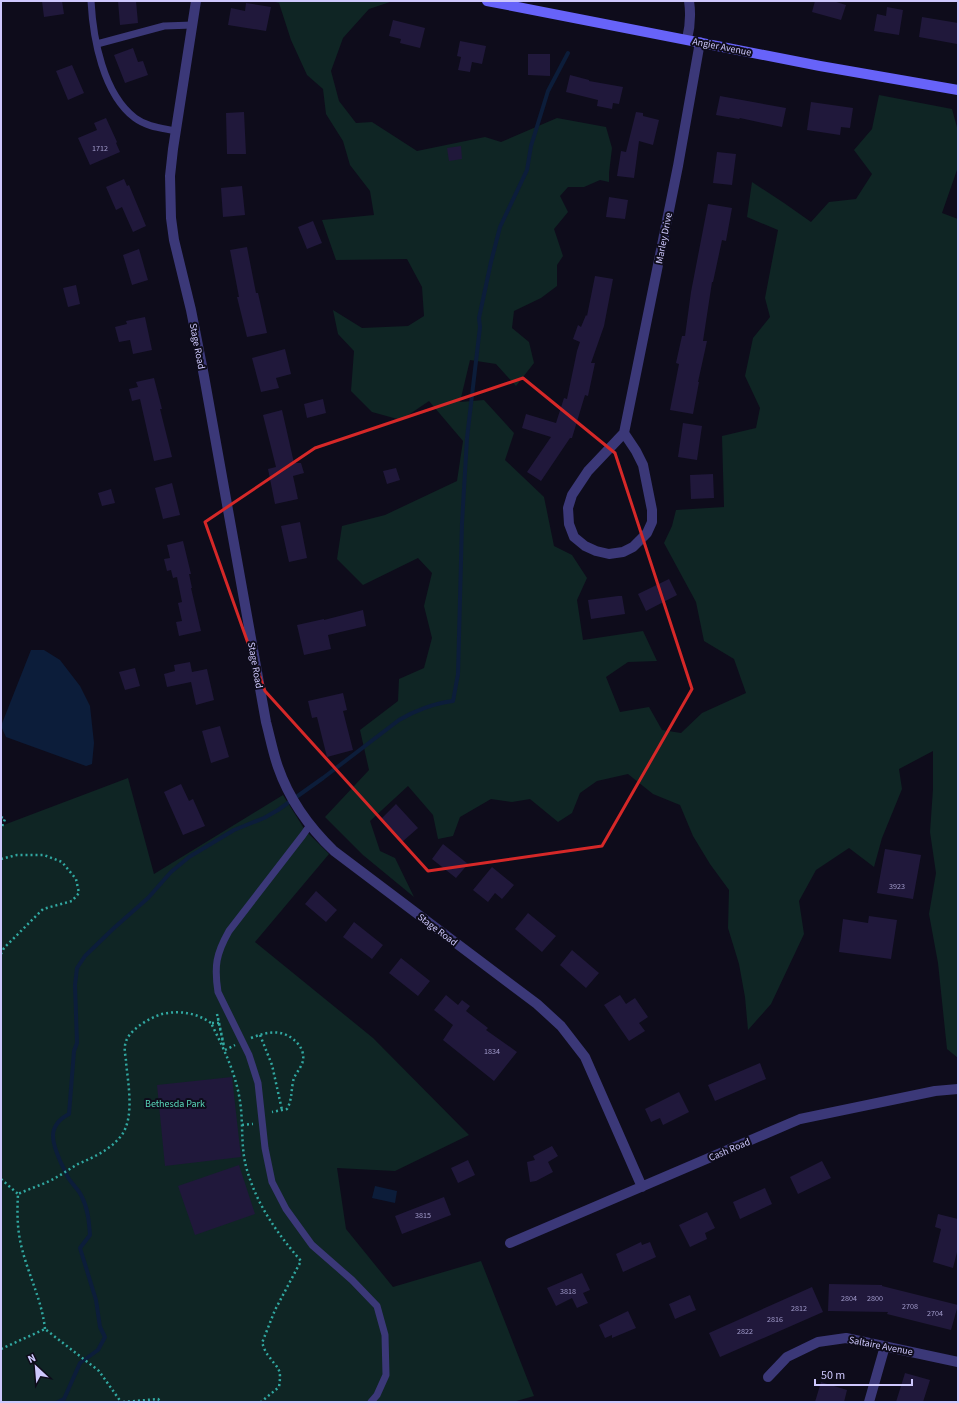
<svg xmlns="http://www.w3.org/2000/svg" width="959" height="1403" viewBox="0 0 959 1403" font-family="'Source Sans 3',sans-serif">
<style>
.green{fill:#0f2524}
.water{fill:#0c1d3a}
.lines{fill:none;stroke-linecap:round;stroke-linejoin:round}
.stream{stroke:#0c1d3a;stroke-width:4}
.building{fill:#20183b}
.path{stroke:#31a8a1;stroke-width:2.5;stroke-dasharray:2 3;stroke-linecap:butt}
.lane{stroke:#3b3878;stroke-width:7}
.street{stroke:#3b3878;stroke-width:10}
.secondary{stroke:#6763f9;stroke-width:10}
.marked{fill:none;stroke:#d62828;stroke-width:3;stroke-linejoin:round}
.labels{text-anchor:middle;stroke-width:4;stroke-linejoin:round;paint-order:stroke}
.number-label{font-size:8px;fill:#a29ccc}
.street-label{font-size:10px;fill:#cec8fd;stroke:#0e0c1b}
.park-label{font-size:10px;fill:#58d8b9;stroke:#0e0c1b}
</style>
<rect width="100%" height="100%" fill="#0e0c1b"/>
<path class="green" d="M271 1H393L369 9 343 38 331 71 339 101 356 123 372 122 417 151 485 137 501 142 557 118 606 127 612 148 609 173V182L600 180 584 187H568L560 196 568 212 554 229 563 256 557 265V286L541 298 514 311 512 328 529 342 534 363 516 386 496 364 470 360 460 402 484 400 514 433 505 460 544 497 554 546 572 555 587 578 577 600 583 640 643 631 657 661 628 662 606 677 620 712 649 707 662 730 681 733 702 713 746 693 734 659 704 641 696 602 664 543 672 526 676 510 724 507 722 436 756 428 760 408 745 376 753 338 770 317 765 298 778 230 747 217 752 182 784 203 811 222 829 202 856 199 872 174 854 150 872 129 879 95 952 109 958 131V167L942 213 958 219V1058L947 1049 938 963 929 914 936 873 930 832 933 789V751L899 769 902 789 882 838 874 867 849 848 816 870 799 901 804 934 771 1004 748 1030 745 997 739 964 728 928 729 890 710 864 693 836 680 805 653 794 628 774 597 781 580 793 572 813 558 822 530 799 512 802 491 799 460 817 453 836 438 839 433 815 408 786 370 821 380 851 395 858 414 897 363 855 325 817 369 770 360 730 398 701 399 679 424 668 432 638 424 606 432 573 418 558 363 585 337 559 342 526 385 515 457 481 463 441 429 401 401 420 372 412 351 391 354 351 338 334 333 310 362 328 408 326 424 316 422 287 407 259 336 260 322 220 374 215 370 191 350 165 343 141 326 114 323 89 307 75 291 40 279 3Z
M128 778 154 874 283 795 305 830 329 854 255 942 373 1038 469 1135 395 1171 337 1168 346 1229 393 1287 481 1261 534 1396 513 1402H1V826Z"/>
<path class="water" d="M31 650H44L60 660 80 686 90 706 94 743 92 764 86 766 6 737 1 726Z
M375 1186 397 1191 395 1203 372 1198Z"/>
<g class="lines">
<path class="stream" d="M58 1402 64 1399 80 1363 98 1350 105 1337 100 1327 96 1300 80 1248 90 1235C89 1222 88 1209 82 1197 79 1190 73 1185 69 1179 66 1174 64 1168 61 1163 52 1143 46 1126 69 1114L74 1051 77 1043 75 985 77 968 85 956 114 928 148 898 171 872 189 857 234 830 264 818 278 810 323 778 399 720C414 711 435 703 453 701L458 674 462 523 467 438 480 327 479 318 491 262 500 227 527 170 531 146 548 91 568 53"/>
</g>
<path class="building" d="M42 1H62L64 14 44 17Z
M118 1H136L138 23 120 25Z
M815 1H833L846 5 841 20 812 12Z
M246 3 271 7 266 31 228 25 231 8 245 11Z
M887 7 903 10 899 35 874 31 877 14 886 16Z
M922 17 958 23 957 44 919 37Z
M393 20 425 28 420 48 400 43 401 39 389 36Z
M460 41 486 46 482 64 472 62 470 72 458 70 461 57 457 56Z
M133 48 138 62 143 61 148 75 125 83 114 55Z
M528 54H550V76L528 75Z
M72 65 84 93 68 100 56 71Z
M570 75 589 80V81L623 87 619 104 613 103 612 109 597 106 598 100 566 92Z
M720 96 786 108 782 127 740 118 739 119 716 115Z
M811 102 853 108 850 128 841 127 840 135 807 130Z
M244 112 246 154H227L226 113Z
M636 112 643 113V116L659 120 653 145 639 141 634 178 617 176 621 151 626 152Z
M106 118 117 142 116 143 120 152 90 165 78 138 97 130 94 123Z
M461 146 462 159 449 161 447 148Z
M717 152 736 154 732 185 713 183Z
M124 179 127 186 129 185 146 226 133 232 122 207 116 210 106 187Z
M242 186 245 215 223 217 221 188Z
M609 197 628 200 625 219 606 217Z
M708 204 732 208 726 241 722 240 713 282H712L703 341H707L698 382H699L693 414 670 410 679 364 676 363 682 336H685L691 292Z
M313 221 322 243 307 249 298 227Z
M247 247 256 293H258L267 333 247 337 237 297H239L230 250Z
M139 249 148 280 132 285 123 255Z
M595 276 613 279 604 326 591 363H595L588 396 585 395 572 438H570L541 481 527 472 551 437 522 428 526 414 556 423 564 398 567 399 577 351 580 342 573 339 578 325 581 327 586 315 587 316Z
M76 285 80 304 68 307 63 288Z
M145 317 152 350 133 354 130 340 119 342 115 327 127 324 126 321Z
M285 349 291 374 276 378 279 388 261 392 252 358Z
M154 378 162 409H160L172 457 154 461 140 399 132 401 129 389 138 387 136 382Z
M323 399 326 413 307 418 304 404Z
M282 410 294 463H301L304 473 293 476 298 499 275 504 268 469 276 467 263 415Z
M683 423 702 426 697 460 678 457Z
M396 468 400 480 387 484 383 471Z
M713 474 714 498 691 499 690 475Z
M172 483 180 515 163 519 155 488Z
M111 489 115 503 102 506 98 493Z
M300 522 307 558 289 562 281 526Z
M183 541 191 574H189L192 588H191L201 631 179 636 176 622 182 621 178 603 182 602 177 577 173 578 171 570 167 571 164 559 170 558 167 545Z
M669 579 677 595 646 611 638 594Z
M618 596H622L625 614 591 619 588 600Z
M363 610 366 626 328 635 331 649 304 655 297 625 324 619V620Z
M190 662 192 672 207 669 214 700 196 705 191 682 167 687 164 674 175 671 174 665Z
M135 668 140 686 125 690 119 672Z
M343 693 347 710 343 711 353 750 327 757 317 717 312 718 308 701Z
M220 726 229 757 211 763 202 731Z
M181 784 189 801 193 799 205 826 183 835 164 792Z
M396 804 418 828 402 842 381 819Z
M443 844 468 864 456 878 432 859Z
M885 849 921 855 913 899 877 893Z
M492 867 514 885 502 899 495 893 488 902 473 890Z
M316 891 337 910 326 922 305 904Z
M528 913 556 936 542 952 515 929Z
M869 916 897 920 891 959 839 952 843 919 868 923Z
M354 922 383 945 372 959 343 937Z
M572 950 599 973 586 988 560 965Z
M401 958 430 981 418 996 389 973Z
M446 995 458 1005 462 1000 470 1006 466 1011 488 1028 486 1030 517 1052 494 1081 443 1040 453 1025 434 1010Z
M620 995 626 1004 635 998 648 1017 639 1023 645 1031 629 1041 604 1005Z
M760 1063 766 1079 715 1101 708 1085Z
M232 1077 241 1157 165 1166 157 1085Z
M679 1092 689 1112 663 1125 660 1118 651 1122 645 1109Z
M552 1146 558 1156 548 1162 553 1172 536 1181 530 1182 527 1162 535 1160 533 1156Z
M468 1160 475 1175 458 1183 451 1168Z
M822 1161 831 1178 798 1194 790 1177Z
M239 1165 255 1214 195 1235 178 1186Z
M765 1188 772 1204 740 1219 733 1202Z
M444 1197 451 1215 402 1234 395 1216Z
M707 1212 715 1228 705 1233 707 1239 690 1247 679 1225Z
M938 1214 958 1219V1248L953 1268 933 1262 941 1229 935 1227Z
M641 1242 642 1245 650 1242 656 1257 623 1272 616 1254Z
M582 1273 590 1290 583 1293 588 1303 577 1308 572 1298 556 1306 547 1288Z
M829 1284 882 1285V1286L958 1305 951 1330 887 1314 888 1312 828 1311Z
M812 1287 823 1312 720 1357 709 1333Z
M690 1295 696 1310 675 1319 669 1304Z
M628 1311 636 1328 612 1338V1335L605 1338 599 1325Z
M905 1373 930 1380 923 1402H896Z
M821 1382 847 1390 844 1402H815Z"/>
<g class="lines">
<path class="path" d="M1 817 5 819 1 829
M1 859 17 855H44L62 862 76 879 79 893 72 901 43 909 4 948 1 954
M217 1014 224 1047
M218 1018 224 1046
M219 1023H211C225 1051 238 1078 241 1109 243 1130 241 1150 247 1170 257 1205 277 1233 301 1261L275 1310 262 1343C264 1347 265 1352 268 1355 278 1370 282 1367 279 1387L261 1402
M260 1035 272 1065 282 1110
M251 1038C269 1031 285 1028 299 1045 302 1049 304 1055 303 1060 302 1068 294 1074 293 1082 291 1092 292 1100 287 1109L272 1112
M225 1050 235 1045
M242 1125 253 1124
M1 1179 18 1194
M45 1329C42 1301 29 1276 22 1249 17 1230 17 1213 18 1194 31 1188 45 1184 57 1177 64 1173 71 1168 78 1164 94 1157 110 1150 121 1136 135 1118 128 1083 126 1062 126 1057 124 1051 125 1046 126 1031 149 1018 162 1014 180 1010 197 1013 211 1023
M1 1349 45 1329 99 1371 121 1402
M123 1402 158 1399 161 1402"/>
<path class="lane" d="M91 1C93 38 103 94 135 118 147 127 162 128 176 131
M97 44 164 26 193 25
M310 825 303 835 229 931C216 954 214 966 218 992L249 1055 258 1083 265 1148 272 1182 286 1209 312 1245 352 1280 377 1306 385 1335 386 1375 377 1395 371 1402"/>
<path class="street" d="M196 1 173 149 170 176 171 218 174 240 191 310 204 376 266 722C270 737 273 753 278 767 289 799 310 828 334 851L537 1004 561 1026 585 1057 642 1187
M687 39C690 27 691 14 689 1
M624 433 636 451 643 465 652 510V522L647 533 633 547 623 552 609 554 596 551 585 546 574 537 569 524 568 508 572 495 588 471 624 433 678 166 700 42
M510 1243 800 1119 935 1091 958 1089
M768 1377 787 1357 818 1342 846 1338 958 1362
M869 1402 885 1346"/>
<path class="secondary" d="M487 1 820 66 958 90"/>
</g>
<path class="marked" d="M523 378 615 453 692 689 602 846 428 871 265 691 205 522 315 448Z"/>
<g class="labels">
<g class="number-label">
<text x="100" y="151">1712</text>
<text x="897" y="889">3923</text>
<text x="492" y="1054">1834</text>
<text x="423" y="1218">3815</text>
<text x="568" y="1294">3818</text>
<text x="849" y="1301">2804</text>
<text x="875" y="1301">2800</text>
<text x="910" y="1309">2708</text>
<text x="799" y="1311">2812</text>
<text x="935" y="1316">2704</text>
<text x="775" y="1322">2816</text>
<text x="745" y="1334">2822</text>
</g>
<g class="street-label">
<text transform="translate(722 46) rotate(11)" y="4">Angier Avenue</text>
<text transform="translate(663 238) rotate(-79)" y="4">Marley Drive</text>
<text transform="translate(198 346) rotate(79)" y="4">Stage Road</text>
<text transform="translate(256 665) rotate(80)" y="4">Stage Road</text>
<text transform="translate(438 929) rotate(37)" y="4">Stage Road</text>
<text transform="translate(729 1149) rotate(-23)" y="4">Cash Road</text>
<text transform="translate(881 1345) rotate(11)" y="4">Saltaire Avenue</text>
</g>
<g class="park-label">
<text x="175" y="1107">Bethesda Park</text>
</g>
</g>
<rect width="959" height="1403" fill="none" stroke="#cec8fd" stroke-width="4"/>
<g transform="translate(36 1367) rotate(334)" stroke="#0e0c1b" stroke-width="3" paint-order="stroke">
<path d="M0-3L7 15L0 10L-7 15Z" fill="#cec8fd"/>
<text y="-6" font-size="11" font-weight="bold" text-anchor="middle" fill="#cec8fd">N</text>
</g>
<path d="M815 1379v6h97v-6" fill="none" stroke="#cec8fd" stroke-width="2"/>
<text x="821" y="1379" font-size="12" fill="#cec8fd" stroke="#0e0c1b" stroke-width="3" paint-order="stroke">50 m</text>
</svg>
